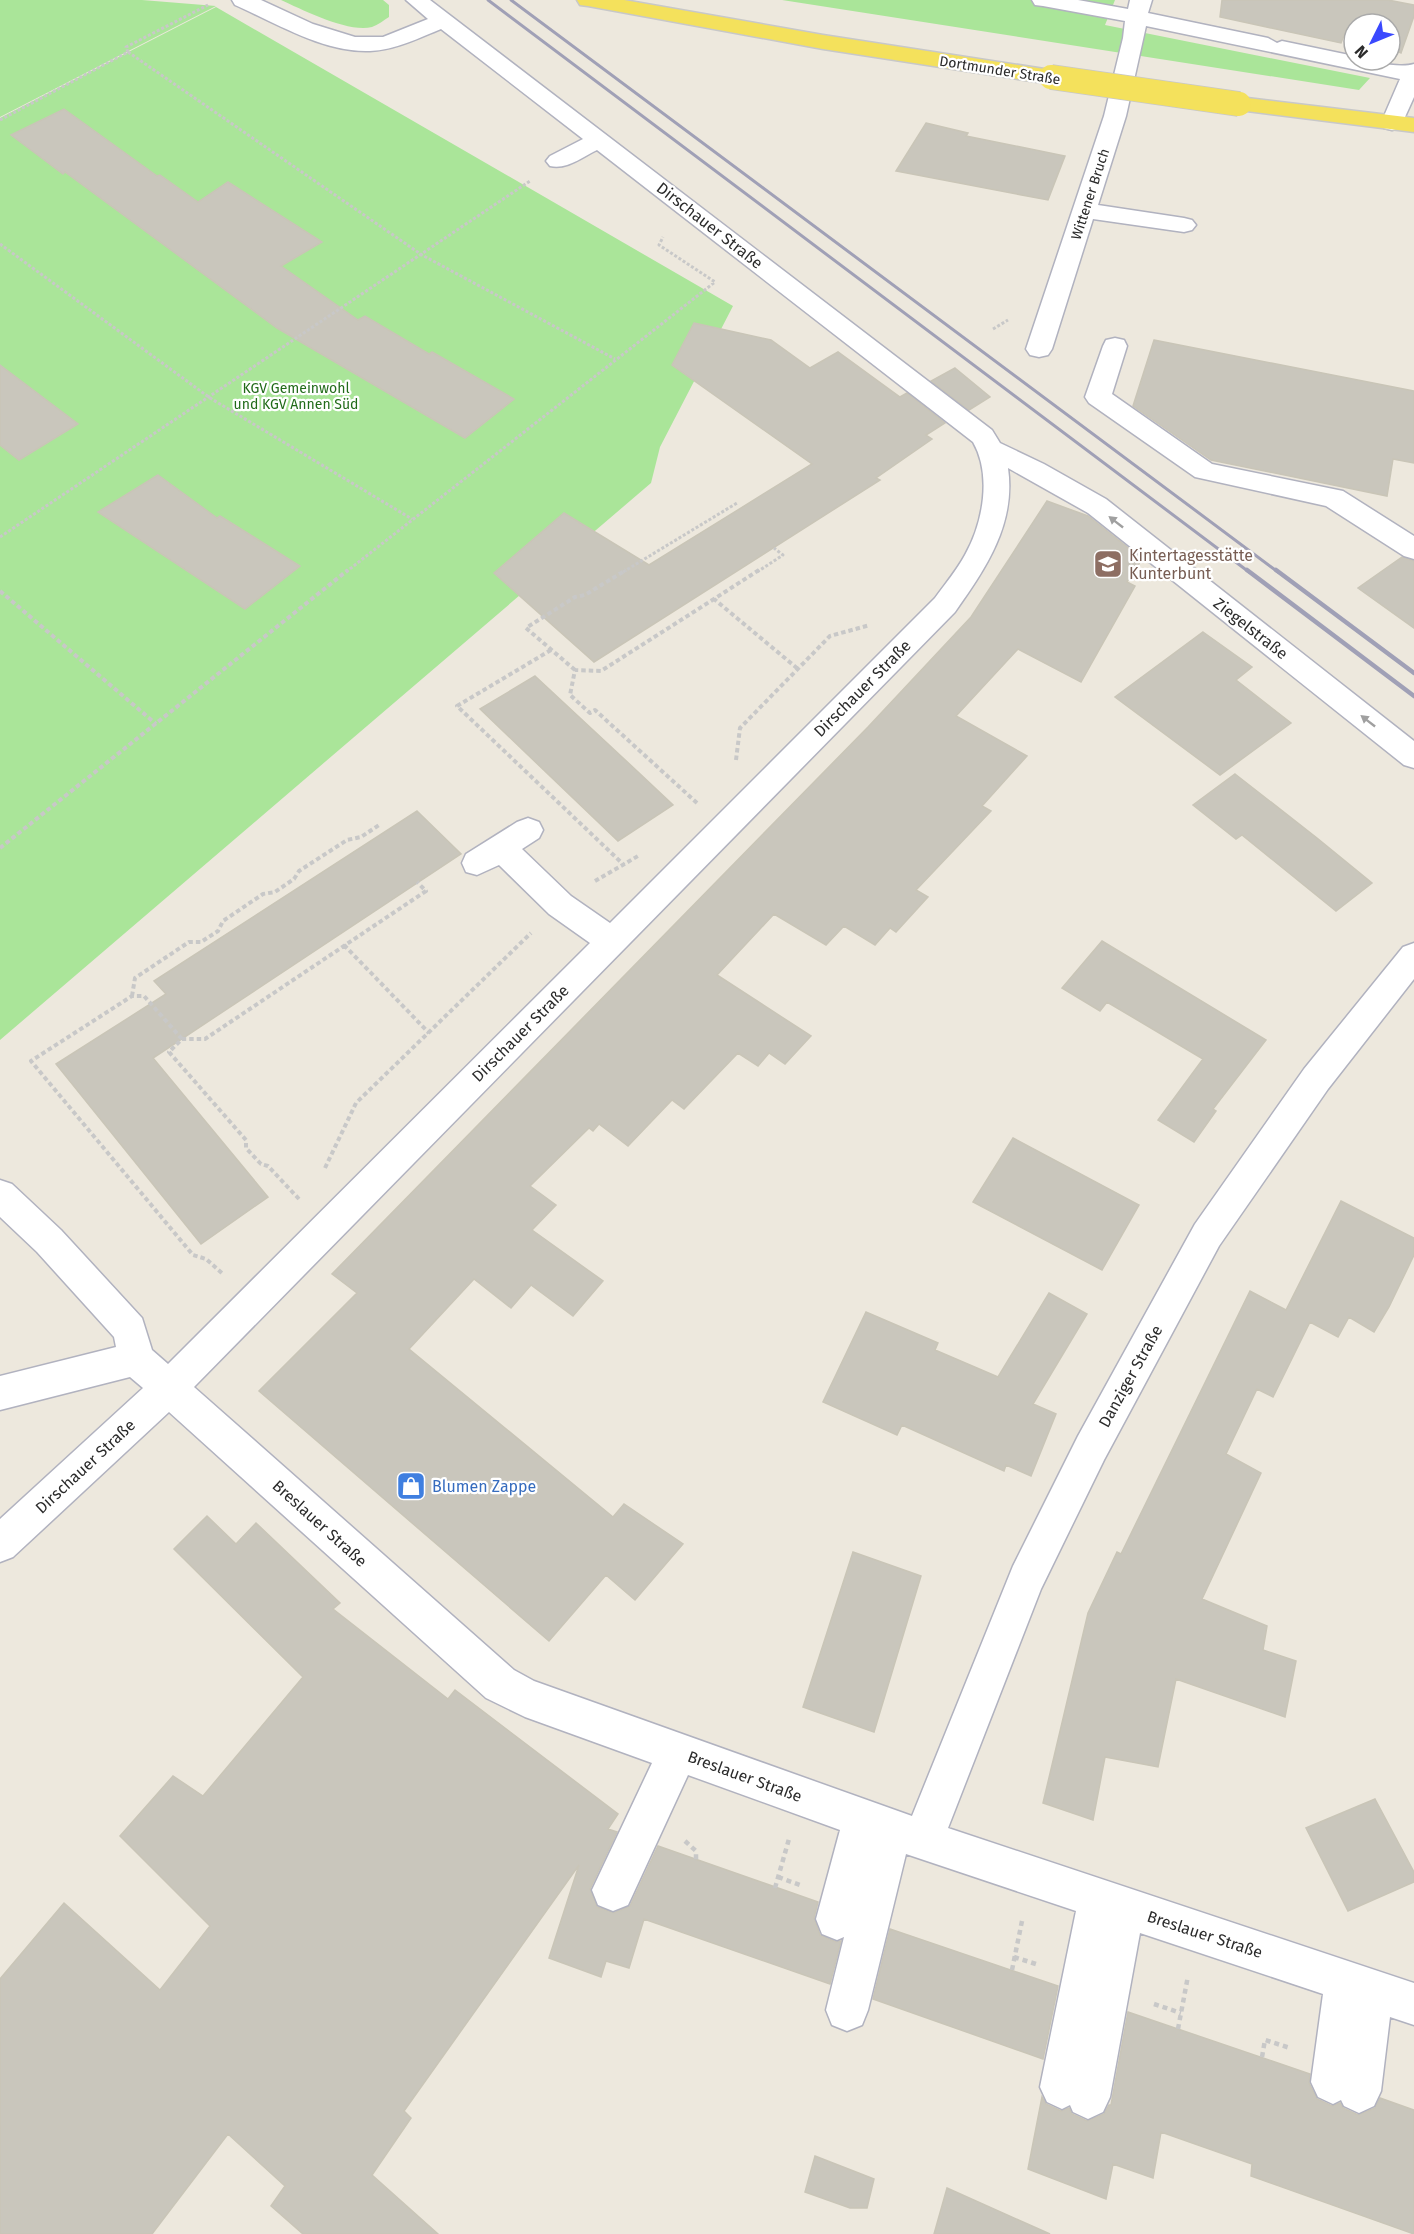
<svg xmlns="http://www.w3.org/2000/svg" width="1414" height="2234" viewBox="0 0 1414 2234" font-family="'Fira Sans',sans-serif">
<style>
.green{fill:#aae599}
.building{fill:#c9c6bc;stroke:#c9c5b7;stroke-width:1.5}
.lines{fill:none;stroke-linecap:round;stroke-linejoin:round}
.minor-casing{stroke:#b1b2bf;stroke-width:3}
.major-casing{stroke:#c8c8c8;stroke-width:3}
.path-far2{stroke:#c8c8c8;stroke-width:3;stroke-dasharray:3 2;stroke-linecap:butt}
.path-far1{stroke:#c8c8c8;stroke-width:4;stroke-dasharray:4.5 3;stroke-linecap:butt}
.path{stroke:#c8c8c8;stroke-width:4.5;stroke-dasharray:5 4;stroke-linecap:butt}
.minor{fill:#fff;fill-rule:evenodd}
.major{fill:#f4e15c;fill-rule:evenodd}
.rail-far1{stroke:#a0a0b6;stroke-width:3}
.rail{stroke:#a0a0b6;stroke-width:4.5}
.major-bridge-casing{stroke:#c8c8c8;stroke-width:26;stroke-linecap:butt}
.major-bridge{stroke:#f4e15c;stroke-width:24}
.oneway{fill:#a0a0a0}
.labels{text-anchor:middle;stroke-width:4.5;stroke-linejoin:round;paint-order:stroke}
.far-street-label{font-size:14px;fill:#2b2b2b;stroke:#fff}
.far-park-label{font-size:14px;fill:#216b19;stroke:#fff}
.street-label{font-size:16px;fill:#2b2b2b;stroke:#fff}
.education-label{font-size:16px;fill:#785e54;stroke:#fff;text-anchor:start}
.shop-label{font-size:16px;fill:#366cbe;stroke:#fff;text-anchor:start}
</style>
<rect width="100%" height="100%" fill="#ede8dd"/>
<path class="green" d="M0 0H142L216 6 0 117Z
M281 0H383L389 5V17C384 20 378 25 372 27 348 33 303 10 281 0Z
M782 0H1115L1105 25 1370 78 1359 90Z
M216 7 733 306 660 447 651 483 0 1040V118Z"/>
<path class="building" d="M1222 0H1388L1414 5V16L1401 53 1390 48V24H1354V31L1347 28 1341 43 1220 17Z
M64 109 157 176 160 175 198 202 228 182 322 242 281 266 358 320 365 316 429 354 432 352 514 399 465 438 277 328 65 172 63 174 11 135Z
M926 123 968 133 966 136 1065 156 1048 200 896 171Z
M694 323 771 340 810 368 838 352 900 397 907 393 945 423 926 435 932 439 876 478 880 480 594 662 494 573 564 513 649 565 812 464 672 365Z
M1154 340 1414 391V463L1393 459 1387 496 1211 460 1133 406Z
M0 365 78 424 19 460 0 445Z
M955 368 990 397 969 410 931 381Z
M158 475 217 518 220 516 300 566 245 609 98 512Z
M1047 501 1088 516 1142 559 1127 582 1135 586 1081 682 1018 649 956 716 1027 756 982 806 991 811 916 890 928 897 896 932 890 928 875 945 844 926 826 945 774 914 717 975 811 1036 785 1064 769 1053 758 1066 738 1053 684 1109 672 1100 628 1146 599 1124 593 1131 589 1128 530 1186 556 1205 532 1230 603 1281 573 1316 531 1285 511 1308 474 1279 409 1349 613 1517 624 1504 683 1544 635 1600 606 1575 549 1641 259 1391 357 1293 332 1274 868 727 971 617Z
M1402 557 1414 561V628L1358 588Z
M1203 632 1252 667 1236 680 1291 723 1220 775 1115 697Z
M535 676 637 771 673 805 618 841 480 709Z
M1235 774 1317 838 1372 883 1336 911 1242 835 1236 839 1193 805Z
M417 811 461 854 153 1058 268 1197 201 1244 56 1064 166 994 154 981Z
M1102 941 1266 1040 1213 1109 1216 1111 1194 1142 1158 1120 1203 1059 1107 1002 1100 1011 1062 988Z
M1013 1138 1139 1205 1102 1270 973 1202Z
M1341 1201 1414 1238V1255L1389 1307 1374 1332 1349 1317 1338 1337 1310 1322 1273 1397 1257 1389 1226 1454 1261 1473 1202 1599 1267 1626 1263 1650 1296 1661 1285 1717 1176 1679 1158 1767 1105 1757 1093 1820 1043 1803 1088 1613 1117 1552 1121 1554 1250 1291 1286 1310Z
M1049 1293 1087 1314 1033 1404 1056 1414 1031 1476 1006 1465 1004 1471 902 1425 897 1435 823 1402 866 1312 938 1343 935 1350 998 1377Z
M207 1516 236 1544 256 1523 340 1603 333 1609 448 1699 455 1690 618 1814 608 1829 617 1832 590 1889 597 1907 614 1913 630 1906 658 1846 818 1902 814 1918 820 1935 836 1942 841 1941 830 1984 644 1919 629 1968 606 1961 601 1977 549 1958 579 1865 404 2111 411 2118 372 2175 438 2234H303L271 2206 285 2186 228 2134 152 2234H0V1979L64 1903 160 1990 210 1926 120 1836 173 1776 203 1796 303 1677 174 1549Z
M853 1552 921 1576 874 1732 803 1707Z
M1375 1799 1414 1872V1882L1348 1911 1306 1828Z
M890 1929 1058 1986 1043 2059 873 1999Z
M1128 2012 1310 2074 1309 2083 1317 2099 1332 2106 1340 2103 1343 2108 1358 2115 1375 2108 1380 2098 1414 2110V2234L1251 2176 1252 2164 1161 2132 1153 2178 1113 2164 1106 2199 1028 2169 1042 2097 1046 2104 1061 2111 1069 2108 1072 2114 1087 2121 1104 2114 1109 2105H1111Z
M815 2156 874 2179 867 2208H850L805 2192Z
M947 2188 1050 2234H934Z"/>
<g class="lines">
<g class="minor-casing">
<path id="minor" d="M232 0H261L313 24 355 37H383L428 19 406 0H430L992 430 1000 443 1044 464 1106 499 1414 741V768L1404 765 1088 513 1008 468C1016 524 986 568 955 612L194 1387 514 1670 534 1681 912 1816 1013 1566 1078 1436 1195 1224 1304 1069 1403 947 1414 943V979L1328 1089 1219 1246 1104 1460 1041 1589 948 1828 1414 1983V2025L1390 2017 1381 2091 1374 2106 1359 2113 1344 2106 1341 2100 1333 2104 1318 2097 1311 2082 1323 1994 1140 1933 1110 2097 1103 2112 1088 2119 1073 2112 1070 2105 1062 2109 1047 2102 1040 2087 1076 1911 906 1854 868 2010 862 2025 847 2031 832 2025 826 2010 844 1937 837 1940 822 1934 816 1919 840 1830 688 1775 628 1905 613 1911 598 1905 592 1890 652 1763 525 1717 486 1698 169 1412 13 1557 0 1562V1519L143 1388 130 1377 0 1410V1376L116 1347 114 1337 37 1252 0 1217V1180L12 1184 61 1230 142 1318 152 1350 168 1364 590 943 549 914 499 865 477 875 466 872 462 863 466 854 517 822 528 818 539 822 543 830 539 838 522 849 571 896 610 923 935 598C945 584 957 570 965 555 983 523 992 475 973 442L597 150C582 157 567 170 550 166L546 161 550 156 583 139 441 29C419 38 395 50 370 51 324 53 276 23 235 5Z
M1032 0H1078L1128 9 1130 0H1152L1148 13 1268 38 1277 43 1282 41 1354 56V60C1373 60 1397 69 1414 64V97L1400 128 1392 130 1384 128 1381 123 1400 79 1146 26 1126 116 1098 205 1184 218 1192 220 1196 225 1192 230 1184 232 1093 219 1052 349 1048 355 1039 357 1030 355 1026 349 1104 116 1123 38 1125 21 1043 6 1035 5Z
M1115 338 1124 340 1127 346 1112 394 1212 464 1343 491 1414 536V559L1404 556 1326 506 1195 477 1089 403 1085 397 1103 346 1106 340Z"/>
</g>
<g class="major-casing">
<path id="major" d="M577 0H624L823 35 1051 70 1059 72 1062 77 1059 82 1051 84 823 49 588 6 580 5Z
M1239 97 1414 118V132L1231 109 1228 104 1231 99Z"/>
</g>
<path class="path-far2" d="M128 52 422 255 615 359
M128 52 126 47 208 5
M0 120 128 52
M0 244 210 398 412 519
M993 329 1008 320
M0 537 530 181
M346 572 715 282 659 245 663 237
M623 572 737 503
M757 572 783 555 774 548"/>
<path class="path-far1" d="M759 570 714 599 798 669
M0 591 156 724
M551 650 457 706 624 865
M575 670 526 628 575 597 585 595 626 570
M736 760 740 728 830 636 870 625
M697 803 595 710 590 713 570 695 575 670 601 671 714 599
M0 848 348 570
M595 881 638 856
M344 945 429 1033
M132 996 135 978 189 942H201L218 931 223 921 263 894 275 892 294 879 299 871 347 840 361 837 379 825
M182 1039 144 996H132L31 1061 193 1255 206 1259 224 1275
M325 1168 356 1103 531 933
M299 1199 268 1166 261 1164 246 1148V1140L169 1052 182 1039H205L426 891 417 882"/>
<path class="path" d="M685 1841 696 1851V1860
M778 1877 800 1885
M775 1888 789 1839
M1014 1957 1039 1965
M1012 1970 1022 1921
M1154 2004 1181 2013
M1178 2029 1188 1976
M1262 2057 1265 2040 1290 2048"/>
<use href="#minor" class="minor"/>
<use href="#major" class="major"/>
<path class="rail-far1" d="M488 0 1249 572
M511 0 1278 572"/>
<path class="rail" d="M1247 570 1414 696
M1276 570 1414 673"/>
<g class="major-bridge-casing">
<path id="major-bridge" d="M1051 77 1239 104"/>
</g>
<use href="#major-bridge" class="major-bridge"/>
</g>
<defs><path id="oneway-solid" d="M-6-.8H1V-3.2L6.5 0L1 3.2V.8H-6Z" transform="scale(1.5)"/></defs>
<g class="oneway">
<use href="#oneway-solid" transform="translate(1116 522) rotate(-142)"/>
<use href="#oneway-solid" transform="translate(1368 721) rotate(-142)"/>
</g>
<defs>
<g id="school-square" transform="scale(1.5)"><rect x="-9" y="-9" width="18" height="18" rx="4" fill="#8d6e63" stroke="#fff"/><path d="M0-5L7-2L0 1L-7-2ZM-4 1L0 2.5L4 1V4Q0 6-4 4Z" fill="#fff"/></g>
<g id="shop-square" transform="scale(1.5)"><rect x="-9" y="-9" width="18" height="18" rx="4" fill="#3f7fe0" stroke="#fff"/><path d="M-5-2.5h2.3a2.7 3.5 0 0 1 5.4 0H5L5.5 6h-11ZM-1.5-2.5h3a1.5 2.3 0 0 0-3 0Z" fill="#fff"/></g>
</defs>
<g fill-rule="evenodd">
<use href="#school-square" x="1108" y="564"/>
<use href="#shop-square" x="411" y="1486"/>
</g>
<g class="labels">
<g class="far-street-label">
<text transform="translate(1000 70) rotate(9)" y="5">Dortmunder Straße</text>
<text transform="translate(1090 194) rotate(-72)" y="5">Wittener Bruch</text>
</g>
<g class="far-park-label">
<text x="296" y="393">KGV Gemeinwohl<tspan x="296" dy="16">und KGV Annen Süd</tspan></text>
</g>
<g class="street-label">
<text transform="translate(710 225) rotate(38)" y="6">Dirschauer Straße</text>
<text transform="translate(1251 628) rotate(38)" y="6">Ziegelstraße</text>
<text transform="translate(862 688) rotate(-45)" y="6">Dirschauer Straße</text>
<text transform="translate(520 1033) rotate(-45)" y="6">Dirschauer Straße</text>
<text transform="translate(1130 1376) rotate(-61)" y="6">Danziger Straße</text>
<text transform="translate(85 1466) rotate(-43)" y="6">Dirschauer Straße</text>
<text transform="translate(320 1523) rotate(42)" y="6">Breslauer Straße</text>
<text transform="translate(745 1776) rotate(20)" y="6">Breslauer Straße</text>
<text transform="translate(1205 1934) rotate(18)" y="6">Breslauer Straße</text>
</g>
<g class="education-label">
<text x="1129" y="561">Kintertagesstätte<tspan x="1129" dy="18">Kunterbunt</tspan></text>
</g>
<g class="shop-label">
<text x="432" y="1492">Blumen Zappe</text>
</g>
</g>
<g transform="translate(1372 42) rotate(227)"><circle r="28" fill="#ffffff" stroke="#aaaaaa" stroke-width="1.5"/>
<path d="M0-4.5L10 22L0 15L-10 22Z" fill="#3a49fe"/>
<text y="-9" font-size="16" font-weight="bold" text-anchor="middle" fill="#2b2b2b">N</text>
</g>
</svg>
